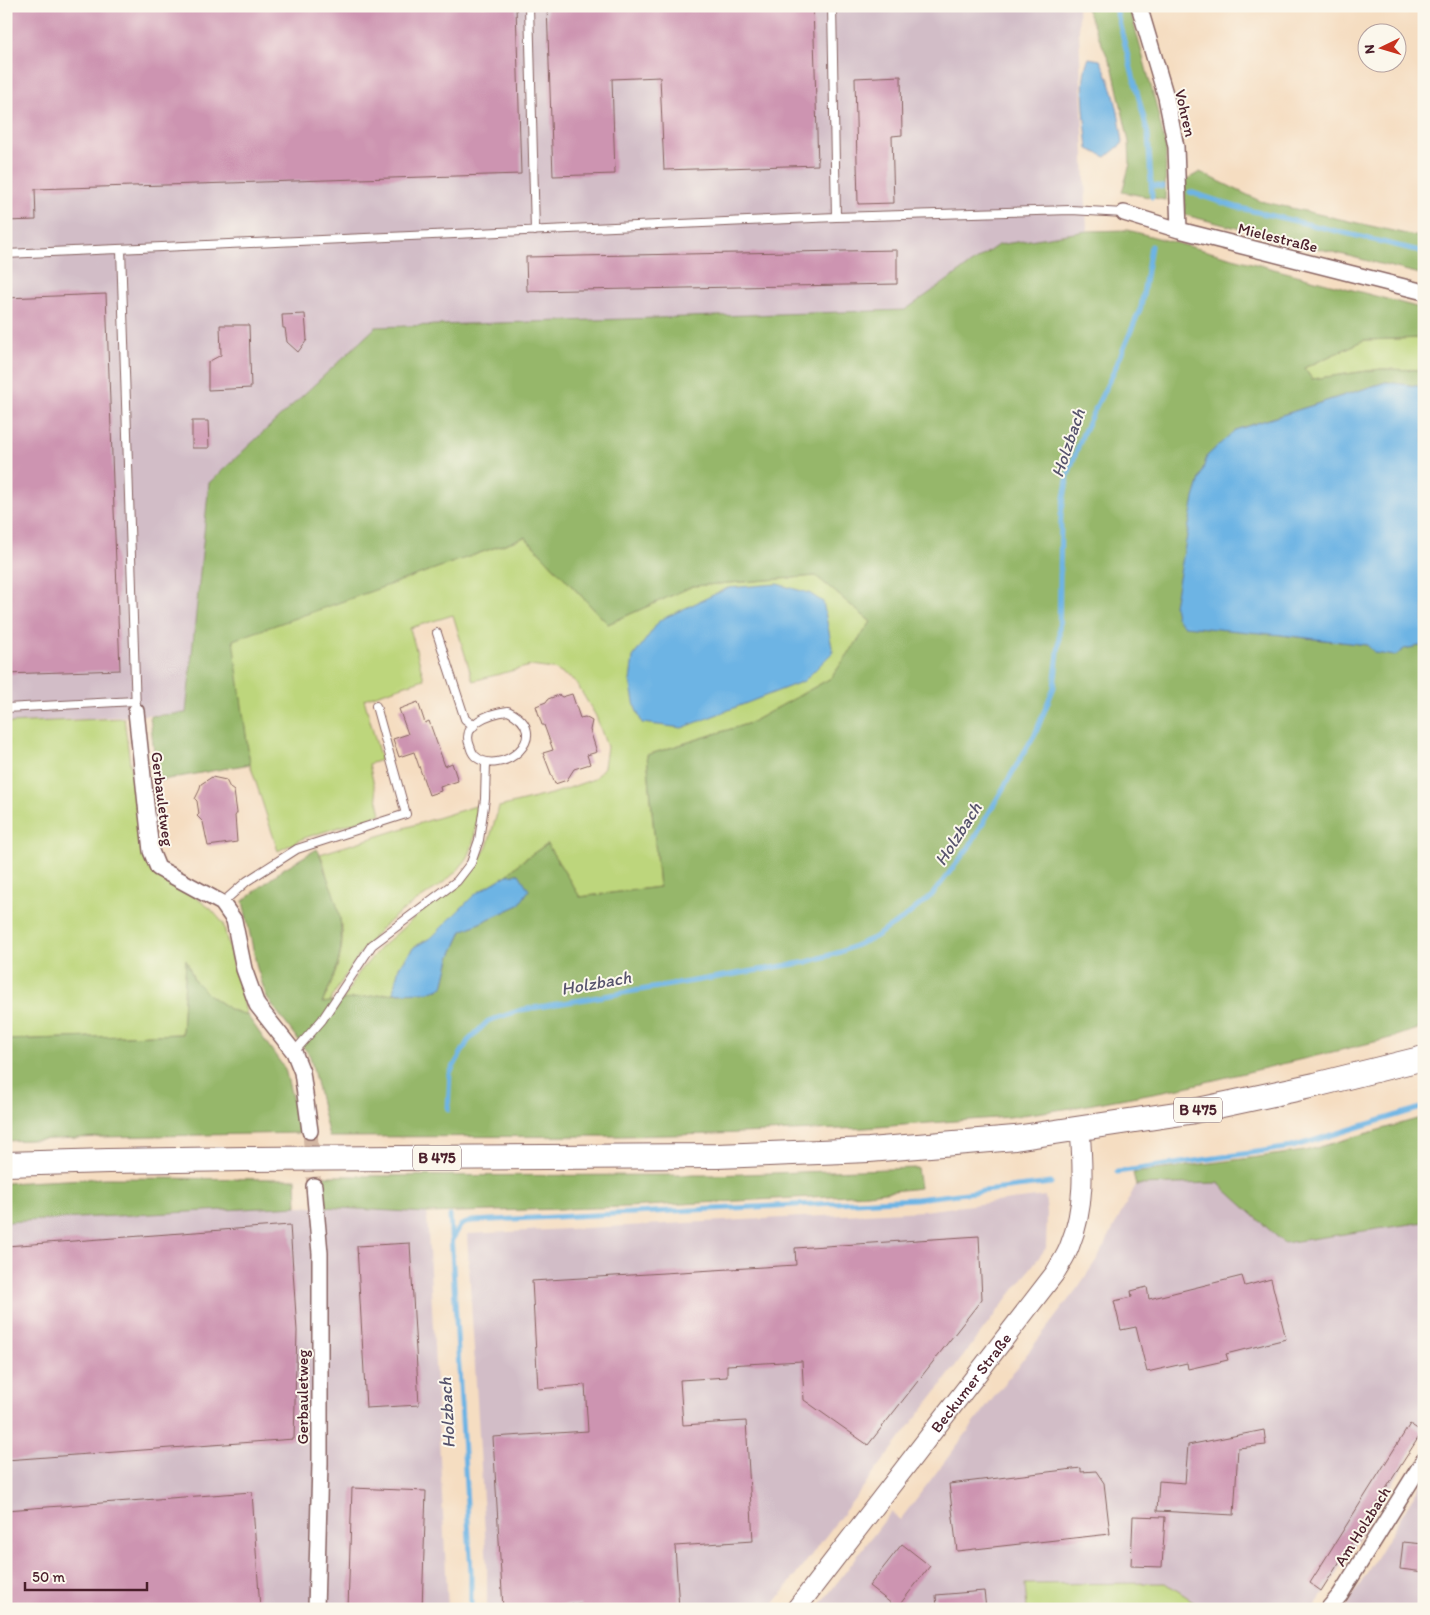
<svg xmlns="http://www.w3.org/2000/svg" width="1430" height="1615" viewBox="0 0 1430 1615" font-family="Itim,sans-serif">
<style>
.industrial{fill:#d2bdc7}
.green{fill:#bdd67b;stroke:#847a53}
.forest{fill:#96b76b;stroke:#706b4b}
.water{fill:#6db4e4;stroke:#5c6a88}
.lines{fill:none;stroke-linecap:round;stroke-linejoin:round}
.stream{stroke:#6db4e4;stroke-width:5}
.building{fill:#cd94b1}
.minor-tunnel{stroke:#d3b7a3;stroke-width:15;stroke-dasharray:15 8;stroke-linecap:butt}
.service-casing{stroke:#866260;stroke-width:10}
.minor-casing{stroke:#866260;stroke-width:18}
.tertiary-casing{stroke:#866260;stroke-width:21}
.primary-casing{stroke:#866260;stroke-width:26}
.service{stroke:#fff;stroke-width:8}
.minor{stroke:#fff;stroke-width:15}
.tertiary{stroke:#fff;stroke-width:19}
.primary{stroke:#fff;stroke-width:24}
.labels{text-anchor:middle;stroke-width:4;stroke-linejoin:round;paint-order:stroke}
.shield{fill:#fbf7ec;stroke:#7f6065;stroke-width:1}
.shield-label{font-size:15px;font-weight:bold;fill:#4a1f2b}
.street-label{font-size:16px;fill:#4a1f2b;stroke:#fbf7ec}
.water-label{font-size:18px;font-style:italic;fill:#56536c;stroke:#fbf7ec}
</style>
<rect width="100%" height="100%" fill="#fbf7ec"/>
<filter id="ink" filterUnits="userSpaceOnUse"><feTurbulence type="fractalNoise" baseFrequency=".02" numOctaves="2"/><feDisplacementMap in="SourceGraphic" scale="10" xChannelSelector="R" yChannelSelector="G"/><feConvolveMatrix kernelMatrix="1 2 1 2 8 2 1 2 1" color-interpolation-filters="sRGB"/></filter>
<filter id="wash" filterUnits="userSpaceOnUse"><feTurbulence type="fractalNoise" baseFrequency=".0096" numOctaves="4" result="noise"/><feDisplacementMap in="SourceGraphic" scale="20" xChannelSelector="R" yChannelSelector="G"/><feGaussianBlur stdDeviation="1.12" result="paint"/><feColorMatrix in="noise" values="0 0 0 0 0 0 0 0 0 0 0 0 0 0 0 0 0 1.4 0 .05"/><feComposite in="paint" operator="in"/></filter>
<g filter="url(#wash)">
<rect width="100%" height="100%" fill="#f5ddc1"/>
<path class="industrial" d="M6 6H1078L1087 231 998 245 905 310 376 327 209 483 186 713 6 723Z
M1218 1183 1284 1243 1424 1222V1433L1326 1591 1312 1609H1205L1166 1583 1025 1584 1027 1609H817L891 1512 900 1520 1079 1286 1099 1256 1136 1185Z
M1045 1196 1047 1213 1046 1248 770 1609H487V1567L467 1234 923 1211Z
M297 1206 427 1213 448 1609H6V1222Z
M1424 1478V1609H1344L1350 1601Z"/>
<path class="green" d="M1424 338V370L1381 369 1312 379 1304 368 1365 340Z
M525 537 608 624 693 586 816 576 871 622 831 678 750 723 647 755 659 887 580 897 547 844 522 861 507 875 475 894 432 937 414 947 399 967 393 993 342 1001 358 974 379 949 422 911 463 884 487 847 499 807 555 793 594 779 604 767 607 747 596 716 575 681 554 669 530 666 473 681 453 615 410 628 424 679 364 699 381 760 369 764 381 814 304 838 278 851 250 764 232 640Z
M124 718 142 853 150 870 190 893 211 909 223 923 235 973 247 1015 231 1010 209 995 194 980 186 960 182 1034 6 1040V723Z
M479 805C475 822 476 846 466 860 446 888 410 901 385 925 362 947 345 975 329 1003L322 1004C333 980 344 956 342 929 340 915 333 900 330 887 326 876 325 863 320 854Z
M1166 1583 1205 1609H1027L1025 1584Z"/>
<path class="forest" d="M1085 6H1129L1155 101 1166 149 1165 200 1122 192 1130 164 1129 142 1113 69Z
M1200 172 1260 201 1424 238V275L1185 215 1184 181Z
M1128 230 1424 309V338L1365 340 1304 368 1312 379 1381 369 1424 370V387L1386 382 1235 430 1281 635 1367 645 1375 653 1424 645V1027L1387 1039 1185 1087 1071 1108 1008 1117 864 1128 715 1134 622 1136 329 1137 310 1056 267 998 257 968 243 901 283 869 317 849C323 859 322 864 326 874 328 880 331 886 333 892 348 937 342 962 322 1003L393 993 428 992 443 987 450 958 462 931 519 905V874L507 875 522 861 547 844 580 897 659 887 647 755 750 723 831 678 871 622 816 576 693 586 608 624 525 537 233 640 250 764 157 781 150 716 186 713 209 483 376 327 905 310 998 245 1087 231Z
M186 959 194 980 209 995 231 1010 247 1015 285 1069 301 1133 103 1137 6 1141V1040L182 1034Z
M1424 1117V1222L1284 1243 1218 1183 1136 1185 1133 1173 1305 1151Z
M917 1168 920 1188 867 1194 626 1207 427 1213 322 1207 320 1176 715 1175Z
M105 1178 296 1179 297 1206 6 1222V1183Z"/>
<path class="water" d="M1089 58 1100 60C1114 86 1119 114 1123 143L1106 157 1088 149C1086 125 1078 78 1089 58Z
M1386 382 1424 387V645L1404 649 1395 656 1375 653 1367 645 1281 635 1184 626 1176 617 1174 605 1194 498 1207 456 1235 430Z
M777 584 809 593 823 602 833 652 804 681 682 728 642 723 635 707 630 681 633 657 660 620 728 588Z
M519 874 529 890 519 905 462 931 450 958 443 987 428 992 393 993 399 967 414 947 432 937 475 894 507 875Z"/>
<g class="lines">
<path class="stream" d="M1115 6 1148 134 1152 197
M1151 185 1163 187
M1190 192 1236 207 1424 252
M448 1110 450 1073 468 1041 488 1021 521 1010 807 962 840 952 873 938 904 918 932 895 969 847 1036 732 1054 687 1059 643 1061 515 1068 475 1083 433 1114 371 1141 307 1151 246
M1117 1172 1292 1147 1424 1107
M450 1216 471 1572V1609
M452 1240 461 1225 472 1221 916 1199 1051 1183"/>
</g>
<g id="blocks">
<path class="building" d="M6 6H516L521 174 35 189 36 220 6 221Z
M547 6H813L818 165 664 170 660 77 612 79 615 174 553 176Z
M901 76 902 135 892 136 894 203 858 204 855 78Z
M897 250V284L527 291 526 257Z
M106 294 120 670 6 674V298Z
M305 314 307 340 298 352 287 342 285 328H283L282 315Z
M220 325H249L251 388 208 390V362L221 355Z
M192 421H208L209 448H192Z
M572 694 580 718 585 717 592 721 590 730 597 752 587 755 590 764 574 769 567 780 555 784 543 753 553 750 544 725H542L536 706 546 702 548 699 559 695 562 697Z
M418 702 425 723 429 721 445 766 452 763 458 781 440 787 441 791 429 795 414 752 399 757 393 739 408 734 399 709Z
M212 777 226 780 230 788 234 791 237 813 235 816 237 842 208 846 203 822 197 816 199 814 197 801 195 799 199 791 201 784Z
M290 1225 297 1331 294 1439 6 1460V1246Z
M979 1236 982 1299 868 1445 804 1400 802 1361 727 1365V1377L680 1380 683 1425 746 1421 753 1541 675 1546 679 1609H580V1604L552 1606V1609H503L493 1437 588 1431 585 1385 538 1389 532 1281 796 1265 795 1248Z
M410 1243 419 1405 366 1408 357 1246Z
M1242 1276 1245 1286 1271 1279 1286 1339 1226 1354 1228 1360 1188 1369 1187 1363 1147 1372 1136 1327 1121 1330 1114 1301 1132 1297 1131 1291 1147 1287 1149 1299Z
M1410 1424 1422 1432 1321 1591 1310 1583Z
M1264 1430 1266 1445 1238 1448 1234 1515 1157 1511 1159 1481 1185 1483 1188 1445Z
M1081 1468V1472L1096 1471 1104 1483 1110 1534 957 1551 949 1484Z
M352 1488 426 1491 422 1609H348Z
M252 1492 260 1609H6V1510Z
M1133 1516 1165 1517 1162 1567 1131 1566Z
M1403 1542 1424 1544V1572L1400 1569Z
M902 1544 930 1566 897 1608 869 1586Z
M984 1591 986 1609H937L936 1595Z"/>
</g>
</g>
<g filter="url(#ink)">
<use href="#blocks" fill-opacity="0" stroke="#866260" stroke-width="1"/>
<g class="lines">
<path class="minor-tunnel" d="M310 1131 314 1186"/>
<g class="service-casing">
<path id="service" d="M529 6 535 231
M832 6 836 217
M121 249 136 711
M6 254 836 217 1071 210 1124 213
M437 633 465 719 474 726
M6 708 135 701
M508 711C557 735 499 779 475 756 472 753 471 750 470 746 460 723 491 713 508 711Z
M222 903 247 881 297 849 406 814 376 706
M294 1052 322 1020 372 945 457 881 471 863 479 840 485 799 486 762"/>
</g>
<g class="minor-casing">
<path id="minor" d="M1139 6 1166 97 1176 147 1179 230
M1124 213 1179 230 1424 292
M136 711 151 851 158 868 222 903 234 920 244 969 257 1005 294 1052 302 1072 310 1131
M314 1186 320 1253V1464L316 1609
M1328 1609 1340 1595 1424 1460"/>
</g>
<g class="tertiary-casing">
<g id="tertiary">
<path id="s1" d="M796 1609 1055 1273C1060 1264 1067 1255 1070 1245 1085 1208 1083 1169 1080 1129"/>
</g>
</g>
<g class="primary-casing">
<path id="primary" d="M6 1164 108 1161 246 1159 717 1156 869 1150 1015 1138 1189 1112 1315 1085 1424 1058"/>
</g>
<use href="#service" class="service"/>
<use href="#minor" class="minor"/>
<use href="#tertiary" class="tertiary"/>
<use href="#primary" class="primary"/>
</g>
</g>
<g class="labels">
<g class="shield">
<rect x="1174" y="1097.5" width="48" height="25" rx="4"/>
<rect x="413" y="1145.5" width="48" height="25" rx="4"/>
</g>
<g class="shield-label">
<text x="1198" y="1115">B 475</text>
<text x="437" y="1163">B 475</text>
</g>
<g class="street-label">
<text transform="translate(1186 113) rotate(77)" y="6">Vohren</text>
<text transform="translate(1278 237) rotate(14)" y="6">Mielestraße</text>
<text transform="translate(163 799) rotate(83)" y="6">Gerbauletweg</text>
<text dy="6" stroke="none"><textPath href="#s1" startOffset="286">Beckumer Straße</textPath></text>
<text transform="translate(302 1397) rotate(-90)" y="6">Gerbauletweg</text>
<text transform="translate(1362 1526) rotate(-58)" y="6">Am Holzbach</text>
</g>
<g class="water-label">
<text transform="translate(1068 443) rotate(-71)" y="6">Holzbach</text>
<text transform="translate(958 834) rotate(-57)" y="6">Holzbach</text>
<text transform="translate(596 983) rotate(-10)" y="6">Holzbach</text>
<text transform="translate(447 1413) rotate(-93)" y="6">Holzbach</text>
</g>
</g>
<rect width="1430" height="1615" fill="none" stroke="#fbf7ec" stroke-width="25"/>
<g transform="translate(1382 48) rotate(265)"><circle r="24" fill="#fbf7ec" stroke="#b4a19f"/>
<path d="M0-4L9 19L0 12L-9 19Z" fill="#c8321e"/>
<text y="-8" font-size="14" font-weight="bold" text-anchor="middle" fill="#4a1f2b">N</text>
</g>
<path d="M25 1582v8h122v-8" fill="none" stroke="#4a1f2b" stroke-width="2.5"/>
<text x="32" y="1582" font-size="15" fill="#4a1f2b" stroke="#fbf7ec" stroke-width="4" paint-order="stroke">50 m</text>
</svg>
